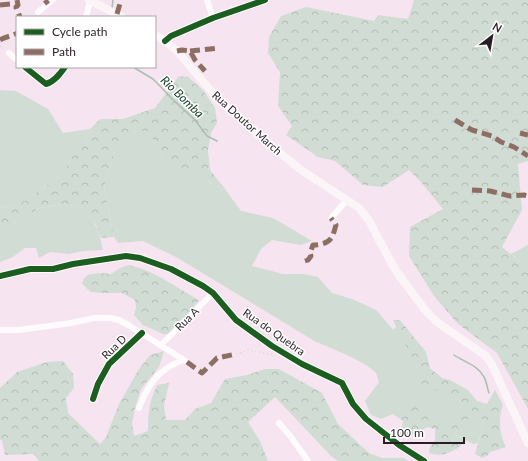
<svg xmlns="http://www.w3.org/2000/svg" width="528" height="461" viewBox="0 0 528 461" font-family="Lato,sans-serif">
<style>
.green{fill:#d1dcd4}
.forest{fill:url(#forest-crowns)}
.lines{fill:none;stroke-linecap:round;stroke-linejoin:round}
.stream{stroke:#abbeb0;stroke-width:1.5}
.path{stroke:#d5d0d3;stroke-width:1;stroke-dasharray:1 3;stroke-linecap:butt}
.minor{stroke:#fefbfd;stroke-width:6}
.secondary{stroke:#fbf5f8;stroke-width:8}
.quiet{stroke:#8d6e63;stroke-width:5;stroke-dasharray:10 5;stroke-linecap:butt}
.cycleway-casing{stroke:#fff;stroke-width:8}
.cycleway{stroke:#1b5e20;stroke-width:6}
.labels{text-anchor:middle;stroke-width:3;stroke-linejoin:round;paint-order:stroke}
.street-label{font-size:11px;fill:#2a1e26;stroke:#fff}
.water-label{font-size:12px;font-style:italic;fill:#0d3820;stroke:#fff}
</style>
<defs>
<pattern id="forest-crowns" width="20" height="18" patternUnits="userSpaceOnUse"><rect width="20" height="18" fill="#d1dcd4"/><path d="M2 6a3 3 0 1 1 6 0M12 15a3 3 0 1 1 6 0" fill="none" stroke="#b4bcb6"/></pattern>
</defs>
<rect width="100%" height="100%" fill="#f6e5f0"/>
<path class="green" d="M0 90 16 91 48 109 63 133 90 129 85 145 71 158 63 174 26 200 13 206 0 208Z
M149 130 162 159 193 173H199L214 186 225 189 241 211 273 218 312 241 301 245 272 240 261 249 252 266 283 274H304L318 277 332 293 352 299 376 310 403 341 421 374 454 395 463 404 459 415 448 422 436 420 431 412 407 406 393 414 381 419 371 415 365 401 379 382C378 379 377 375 376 373 367 362 329 347 316 342L176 257 143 241 118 243 114 237 104 187 115 151 126 143 137 131Z
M64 204 84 208C96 224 99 230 103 250L83 251 69 254 50 252 39 258 36 248H25L13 257 0 262V231L40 208Z
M528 245V268L511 254Z
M466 419H483L484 424 478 443 473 444 455 434 459 426Z"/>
<path class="forest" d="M414 0H528V161L518 164 522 210 502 247 528 268V409L497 353 458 324 434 296 409 256 410 227 443 209 420 181 409 170 383 187 363 185 335 161 318 157 286 135 292 126 278 106 280 72 268 53 269 37 281 16 306 7 374 21 378 15 408 19Z
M179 76 188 77 203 90 215 108 217 123 211 133 208 150 210 170 225 189 214 186 199 173H193L162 159 149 131H137L126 143 115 151 104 187 114 237 101 238 96 225 84 208 64 204 40 208 0 231V208L13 206 26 200 63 174 71 158 85 145 90 129 100 119H123L155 108Z
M129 265C156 271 176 288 199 300L179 326 168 334H163L143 325 134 315 136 307 135 300 122 293H105L91 292 82 284 84 278 90 274 100 273 111 274 120 268Z
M393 320H400L426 352 430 368 442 378 450 380 468 390 477 401 487 404 495 390 503 405C498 419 499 434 506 447L490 452 487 456 482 458 475 454 484 424 483 419H466L459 426 455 434 466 441C456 451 443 458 429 453L430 447 435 439V429L427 427C417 434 411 437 400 435L403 421 393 414 407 406 419 404 431 412 436 420C453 422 457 420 463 404L454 395 420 386 421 374 403 341 393 330 396 327Z
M164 351 159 367 141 389 136 404 132 423 134 436 148 431C148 413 149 402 157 385L169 383 164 406 166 420H185L195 409 211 403 225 379 247 375 265 369H279L322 393 338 424 369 453 382 458H404L409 461H339L332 457 275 397 248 422 260 441 268 461H39L33 454 5 455 2 440H0V388L17 372 47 362 63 361 73 374 74 388 66 398 68 413 100 444 106 437 119 404 139 369 150 355Z"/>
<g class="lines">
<path class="stream" d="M112 8 113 0
M133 67 153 79 161 87 172 99 195 120 207 136 217 141
M454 355C464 362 478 365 484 377 487 382 487 388 489 393"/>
<path class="path" d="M0 42 1 47 4 49
M236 354 248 350 275 355"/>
<path class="minor" d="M207 0 213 18
M38 12 53 0
M86 17 90 1
M165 41 171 36 213 18 265 0
M9 53 17 60
M25 67 46 84C54 82 60 74 65 67
M331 218 347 200
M0 276 30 269H53L73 264 126 256 140 258 171 269 203 286 213 293 236 320 272 346 302 364 342 383 353 404 366 419 399 445 424 461
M0 330H18L65 324 95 318H110L119 320 130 326 187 362
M161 345 213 293
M93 399 98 384 109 364 142 333
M139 408C148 384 159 369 183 360
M279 423 291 437 308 461"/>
<path class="secondary" d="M89 0 122 17
M155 35 165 41 177 51 217 98 274 148 301 170 359 208 370 222 379 240 396 271 425 310 437 322 486 356 492 365 528 443"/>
<path class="quiet" d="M17 0 18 5 16 7 20 17
M45 0 48 4
M0 5 10 4 16 7
M117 14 121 0
M0 40C6 36 11 37 17 33
M177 51 182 50 190 51 195 60 205 71
M190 51 219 48
M455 120 472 130 492 136 501 142 514 147 528 156
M520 133 528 135
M472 190 490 191 510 196 524 195 528 196
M305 261 308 260 311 256 310 253 313 245C321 245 330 243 333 235 334 232 335 228 336 225L331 218
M187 362 202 373 217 358 236 354"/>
<g class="cycleway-casing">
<path id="cycleway" d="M165 41 171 36 213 18 265 0
M25 67 46 84C54 82 60 74 65 67
M0 276 30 269H53L73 264 126 256 140 258 171 269 203 286 213 293 236 320 272 346 302 364 342 383 353 404 366 419 399 445 424 461
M93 399 98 384 109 364 142 333"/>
</g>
<use href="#cycleway" class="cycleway"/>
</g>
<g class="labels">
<g class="street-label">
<text transform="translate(247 123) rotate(42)" y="4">Rua Doutor March</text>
<text transform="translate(187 319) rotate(-45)" y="4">Rua A</text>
<text transform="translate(274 332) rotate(35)" y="4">Rua do Quebra</text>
<text transform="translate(114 347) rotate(-44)" y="4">Rua D</text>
</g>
<g class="water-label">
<text transform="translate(182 97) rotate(44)" y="4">Rio Bomba</text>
</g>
</g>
<rect x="16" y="16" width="140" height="52" fill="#ffffff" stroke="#aaa5a8"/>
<rect x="24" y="29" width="20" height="6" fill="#1b5e20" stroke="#aaa5a8"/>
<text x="52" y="36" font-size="12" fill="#2a1e26">Cycle path</text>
<rect x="24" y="49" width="20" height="6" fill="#8d6e63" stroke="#aaa5a8"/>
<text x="52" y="56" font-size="12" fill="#2a1e26">Path</text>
<g transform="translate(492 36) rotate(31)" stroke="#ffffff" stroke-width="3" paint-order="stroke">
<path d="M0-3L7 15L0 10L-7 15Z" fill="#2a1e26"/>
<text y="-6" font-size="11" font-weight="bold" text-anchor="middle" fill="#2a1e26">N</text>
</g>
<path d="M384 437v6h80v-6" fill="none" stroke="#2a1e26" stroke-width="2"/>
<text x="390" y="437" font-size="12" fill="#2a1e26" stroke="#ffffff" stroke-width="3" paint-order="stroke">100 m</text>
</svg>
